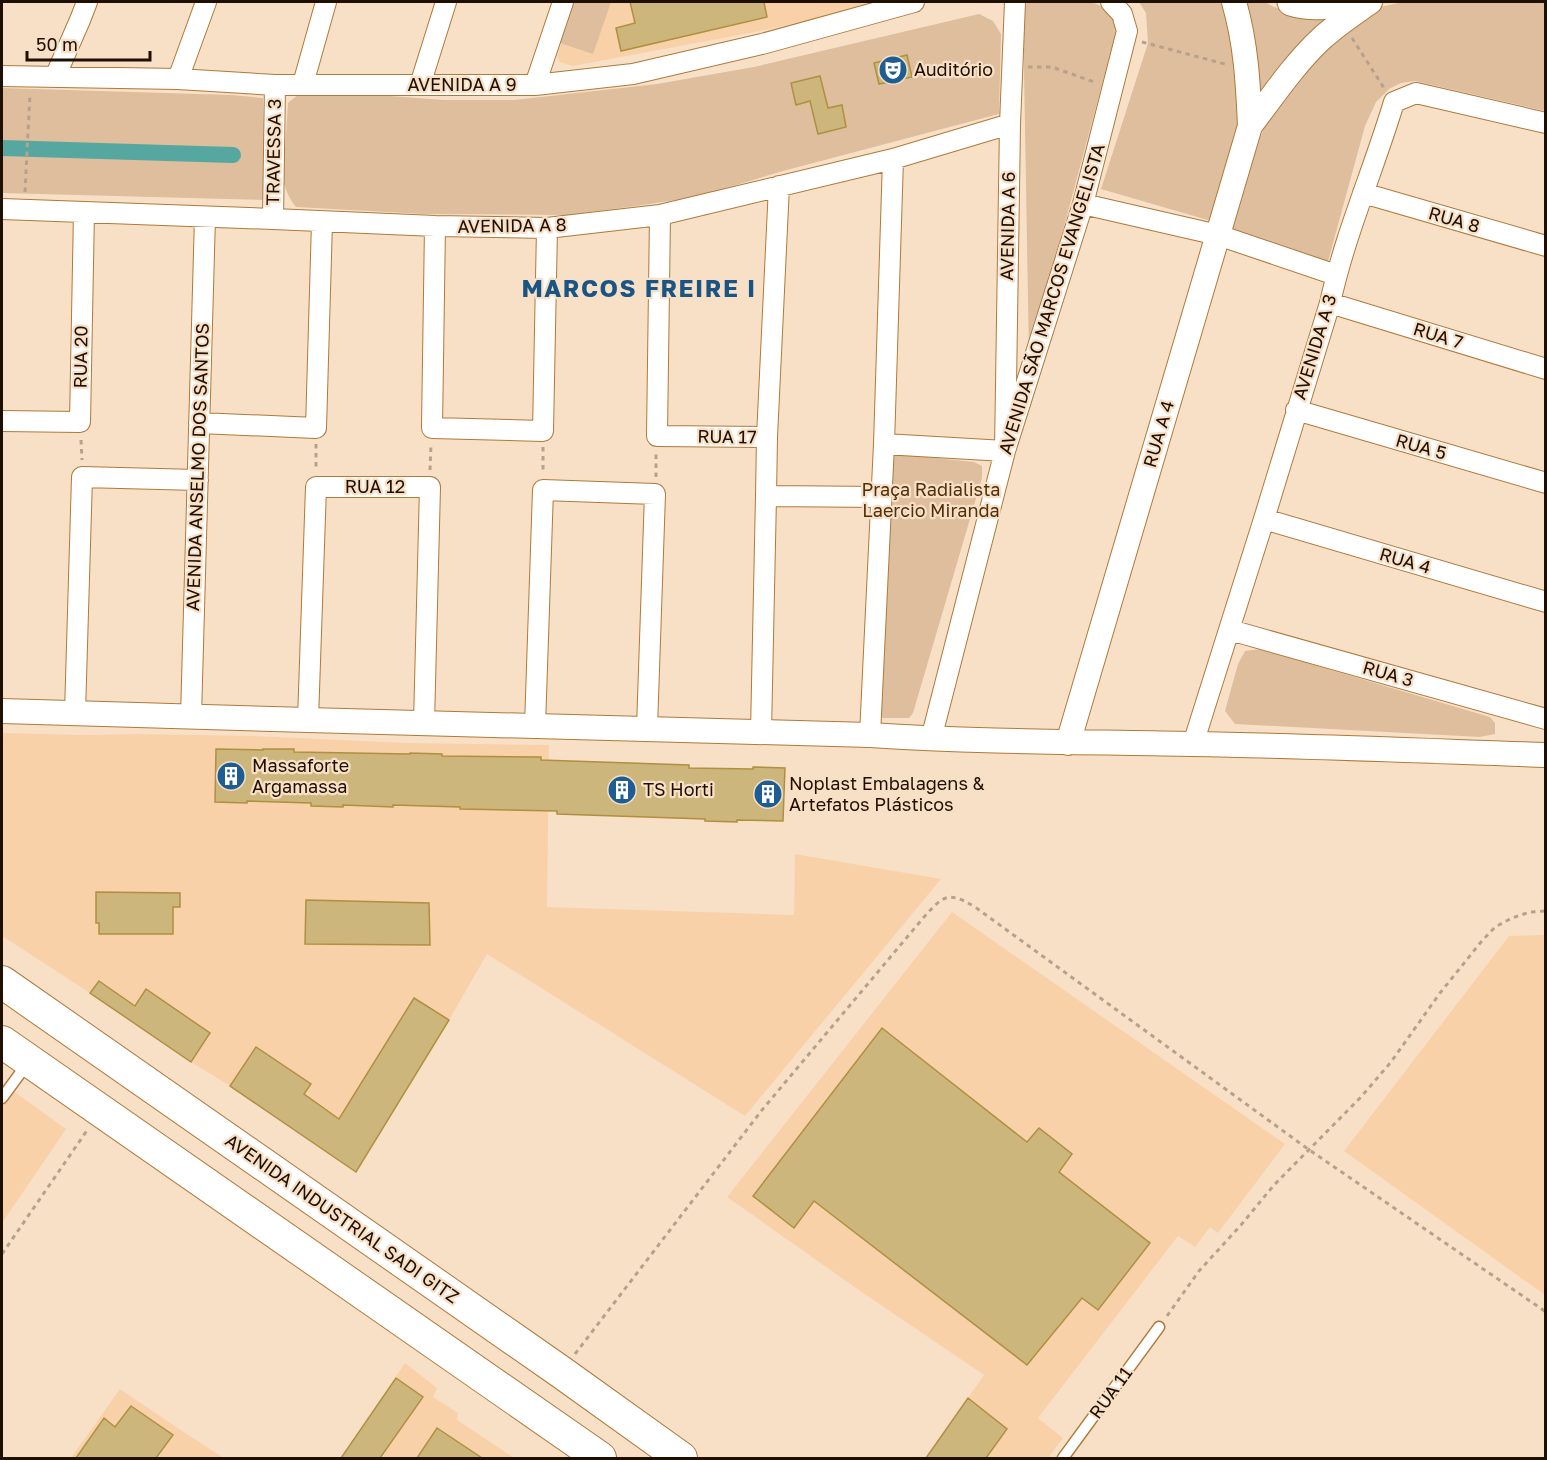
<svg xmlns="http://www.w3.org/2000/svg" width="1547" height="1460" viewBox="0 0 1547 1460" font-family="'Golos Text',sans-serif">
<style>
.built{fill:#f8d1a8}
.green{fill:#debe9d}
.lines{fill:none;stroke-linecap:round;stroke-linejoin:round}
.canal{stroke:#56a7a0;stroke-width:16}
.building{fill:#cdb67c;stroke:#af9040;stroke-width:1.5}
.service-casing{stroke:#af7939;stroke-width:13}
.minor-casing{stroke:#af7939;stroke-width:22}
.tertiary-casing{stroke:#af7939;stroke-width:26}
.secondary-casing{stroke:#af7939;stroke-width:29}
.primary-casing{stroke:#af7939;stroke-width:34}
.path{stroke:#b7a18b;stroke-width:3;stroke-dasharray:4.5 4.5;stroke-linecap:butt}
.service{stroke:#fff;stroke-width:10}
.minor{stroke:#fff;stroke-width:20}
.tertiary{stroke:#fff;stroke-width:24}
.secondary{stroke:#fff;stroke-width:27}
.primary{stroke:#fff;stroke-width:32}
.labels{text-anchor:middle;stroke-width:4.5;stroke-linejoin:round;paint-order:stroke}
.poi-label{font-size:18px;fill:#1f0f00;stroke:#f8e0c7;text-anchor:start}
.street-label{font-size:18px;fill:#1f0f00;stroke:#f8e0c7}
.park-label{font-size:18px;fill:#4e300a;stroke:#f8e0c7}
.district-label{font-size:24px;font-weight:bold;letter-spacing:1.5px;fill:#1a5485;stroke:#f8e0c7}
</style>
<rect width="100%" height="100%" fill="#f8e0c7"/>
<path class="built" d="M574 2H885L770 29 573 66 560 62 557 56Z
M2 733 85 735 139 734 252 736 406 743 549 745 547 907 794 915 795 854 941 879 745 1116 487 954 449 1020 356 1172 230 1086 191 1062 90 993 2 936Z
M952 912 1285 1144 1218 1233 1210 1227 1195 1247 1178 1236 1038 1418 1063 1438 1048 1458H926L984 1375 863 1293 727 1197Z
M1545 935H1546L1545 1295 1344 1151 1509 936Z
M2 1083 66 1129 2 1223Z
M405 1363 437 1388 433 1397 458 1413 457 1420 514 1458H341Z
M120 1389 179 1429 224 1458H71Z"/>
<path class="green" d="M574 2H611L593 54 560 43Z
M1027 2H1091L1109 9 1117 20 1115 36 1029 357 1023 13Z
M1139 2H1227L1243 116 1211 221 1101 189 1148 43 1146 13Z
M1243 2H1265L1274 7 1314 16 1344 11 1255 111Z
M1404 2H1545V111L1415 81 1401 83 1389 89 1376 102 1365 126 1327 265 1225 230 1252 157 1271 112 1341 30 1380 7Z
M979 14 993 21 1001 34 999 114 783 171 696 197 636 206 568 215 423 214 296 207C289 198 286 191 283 180L288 103 300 93 335 92 444 100H514L657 84 754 67Z
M2 88 232 95 263 98 265 200 2 193Z
M898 454 974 462 982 466V478L913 713 909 718H877L891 458Z
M1260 649 1490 717 1495 723V734L1480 737 1235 724 1225 711 1238 664 1245 651Z"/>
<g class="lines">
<path class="canal" d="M2 148 233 155"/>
</g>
<path class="building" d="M630 2H764L767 17 621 51 616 28 635 23Z
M907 55 912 77 879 84 874 63Z
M820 76 828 108 842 105 846 127 818 134 810 101 796 105 791 83Z
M216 749 263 750V749H294V752L410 754V753L442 754V756L541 757V760L689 765V768L753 769V767L785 768 783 821 737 820V822L705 821V819L557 814V811L460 809V807L393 805V807L343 805V807L311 806V803L247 801V803L215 802Z
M96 892 180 893V907H173V934H99V923H96Z
M306 900 429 903 430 945 305 944Z
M99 981 135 1006 146 989 210 1033 191 1062 90 993Z
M414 998 449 1020 356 1172 230 1086 256 1047 311 1084 304 1094 339 1119Z
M882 1028 1027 1142 1039 1128 1072 1154 1059 1172 1150 1243 1098 1310 1082 1298 1027 1365 814 1201 794 1228 753 1196Z
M396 1378 423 1397 380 1458H341Z
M968 1398 1007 1429 986 1458H926Z
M131 1406 173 1435 156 1458H76L104 1418 115 1427Z
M437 1428 482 1458H417Z"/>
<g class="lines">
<g class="service-casing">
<path id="service" d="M2 1098 27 1064
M1063 1458 1159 1327"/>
</g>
<g class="minor-casing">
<path id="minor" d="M2 76 178 79 275 85H535L633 74 762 44 914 2
M55 77 80 20 87 2
M178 79 206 2
M303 84 326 2
M420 85 446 2
M535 85 563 2
M1363 193 1546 246
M1083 204 1218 235 1336 275
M2 209 273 219 435 226 547 228 660 215 893 159 1010 124
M660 215 657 436 767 437 779 186
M273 219 275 85
M435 226 432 428 543 431 547 228
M1330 303 1546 369
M1296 410 1546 483
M2 421 80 422 84 212
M199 423 316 428 322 222
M884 444 1005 451 1010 124 1015 2
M766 496 767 437
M1264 519 1546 602
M1230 630 1546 719
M75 713 82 477 198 480
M191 717 205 217
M308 720 316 487H430L424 723
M535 726 543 490 655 494 647 728
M761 732 766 496 881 497
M870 735 884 444 893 159
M931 739 1005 451 1083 204 1127 31 1122 14 1111 2
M1193 744 1264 519 1330 303C1345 234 1374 169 1394 102L1416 93 1546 123"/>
</g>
<g class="tertiary-casing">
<path id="tertiary" d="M1250 126C1272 97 1295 63 1321 39 1336 25 1353 14 1370 2
M2 711 308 720 870 735C977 742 1085 742 1192 744 1310 746 1428 751 1546 755
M1068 743 1250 126C1248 82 1246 44 1234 2"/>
</g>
<g class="secondary-casing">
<path id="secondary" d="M1291 2C1311 8 1326 6 1346 2"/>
</g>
<g class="primary-casing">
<path id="primary" d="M2 982 561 1372 681 1458
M2 1042 600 1458"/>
</g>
<path class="path" d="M1352 38 1384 88
M1142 42 1225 64
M1028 67H1052L1097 83
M25 192 30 94
M81 440 82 460
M316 444V471
M543 447V473
M430 470 431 444
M656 477V454
M2 1254 88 1129
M1167 1316 1199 1271 1241 1225 1274 1185 1361 1097 1391 1062 1440 993 1481 942 1495 927 1512 918 1530 912 1546 911
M575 1354 762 1110 924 917C944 895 948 891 975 907L1308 1149 1546 1312"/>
<use href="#service" class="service"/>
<use href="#minor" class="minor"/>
<use href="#tertiary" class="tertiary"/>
<use href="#secondary" class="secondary"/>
<use href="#primary" class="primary"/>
</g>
<defs>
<g id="theatre-disc" transform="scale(1.5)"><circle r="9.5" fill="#1d5d93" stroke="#f8e0c7"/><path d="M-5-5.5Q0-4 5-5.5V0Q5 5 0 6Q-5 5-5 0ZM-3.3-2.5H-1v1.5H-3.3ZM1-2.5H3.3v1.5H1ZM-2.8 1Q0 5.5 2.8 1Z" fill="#fff"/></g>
<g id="building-disc" transform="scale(1.5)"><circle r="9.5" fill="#1d5d93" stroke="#f8e0c7"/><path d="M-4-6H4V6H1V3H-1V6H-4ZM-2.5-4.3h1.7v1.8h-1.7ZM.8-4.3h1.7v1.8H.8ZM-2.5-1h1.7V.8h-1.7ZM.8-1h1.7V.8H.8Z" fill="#fff"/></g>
</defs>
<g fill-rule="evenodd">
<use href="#theatre-disc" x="893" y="70"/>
<use href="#building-disc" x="231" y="776"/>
<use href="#building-disc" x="622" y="790"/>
<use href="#building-disc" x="768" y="794"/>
</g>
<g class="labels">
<g class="poi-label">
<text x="914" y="76">Auditório</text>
<text x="252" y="772">Massaforte<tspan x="252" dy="21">Argamassa</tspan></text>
<text x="789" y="790">Noplast Embalagens &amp;<tspan x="789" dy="21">Artefatos Plásticos</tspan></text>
<text x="643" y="796">TS Horti</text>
</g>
<g class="street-label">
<text x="462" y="91">AVENIDA A 9</text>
<text transform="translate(274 152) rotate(-89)" y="6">TRAVESSA 3</text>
<text transform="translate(1454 220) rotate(16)" y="6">RUA 8</text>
<text transform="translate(512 226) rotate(-1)" y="6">AVENIDA A 8</text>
<text transform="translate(1008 226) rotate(-89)" y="6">AVENIDA A 6</text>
<text transform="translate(1052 299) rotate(-73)" y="6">AVENIDA SÃO MARCOS EVANGELISTA</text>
<text transform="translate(1438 336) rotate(17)" y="6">RUA 7</text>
<text transform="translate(1315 347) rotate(-73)" y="6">AVENIDA A 3</text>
<text transform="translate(81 357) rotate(-89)" y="6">RUA 20</text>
<text transform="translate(1159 434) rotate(-74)" y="6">RUA A 4</text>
<text transform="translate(727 437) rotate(1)" y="6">RUA 17</text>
<text transform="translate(1421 447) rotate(16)" y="6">RUA 5</text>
<text transform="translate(198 467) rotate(-88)" y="6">AVENIDA ANSELMO DOS SANTOS</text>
<text x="375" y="493">RUA 12</text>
<text transform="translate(1405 561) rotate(16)" y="6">RUA 4</text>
<text transform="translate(1388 674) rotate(16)" y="6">RUA 3</text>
<text transform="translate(342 1219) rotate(35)" y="6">AVENIDA INDUSTRIAL SADI GITZ</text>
<text transform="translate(1111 1393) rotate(-54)" y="6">RUA 11</text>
</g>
<g class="park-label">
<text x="931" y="496">Praça Radialista<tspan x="931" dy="21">Laercio Miranda</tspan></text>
</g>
<g class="district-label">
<text x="639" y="297">MARCOS FREIRE I</text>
</g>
</g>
<rect width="1547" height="1460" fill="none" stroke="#1f0f00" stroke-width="6"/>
<path d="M27 51v9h123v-9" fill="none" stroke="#1f0f00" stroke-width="3"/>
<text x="36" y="51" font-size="18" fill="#1f0f00" stroke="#f8e0c7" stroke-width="4.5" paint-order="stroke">50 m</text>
</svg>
